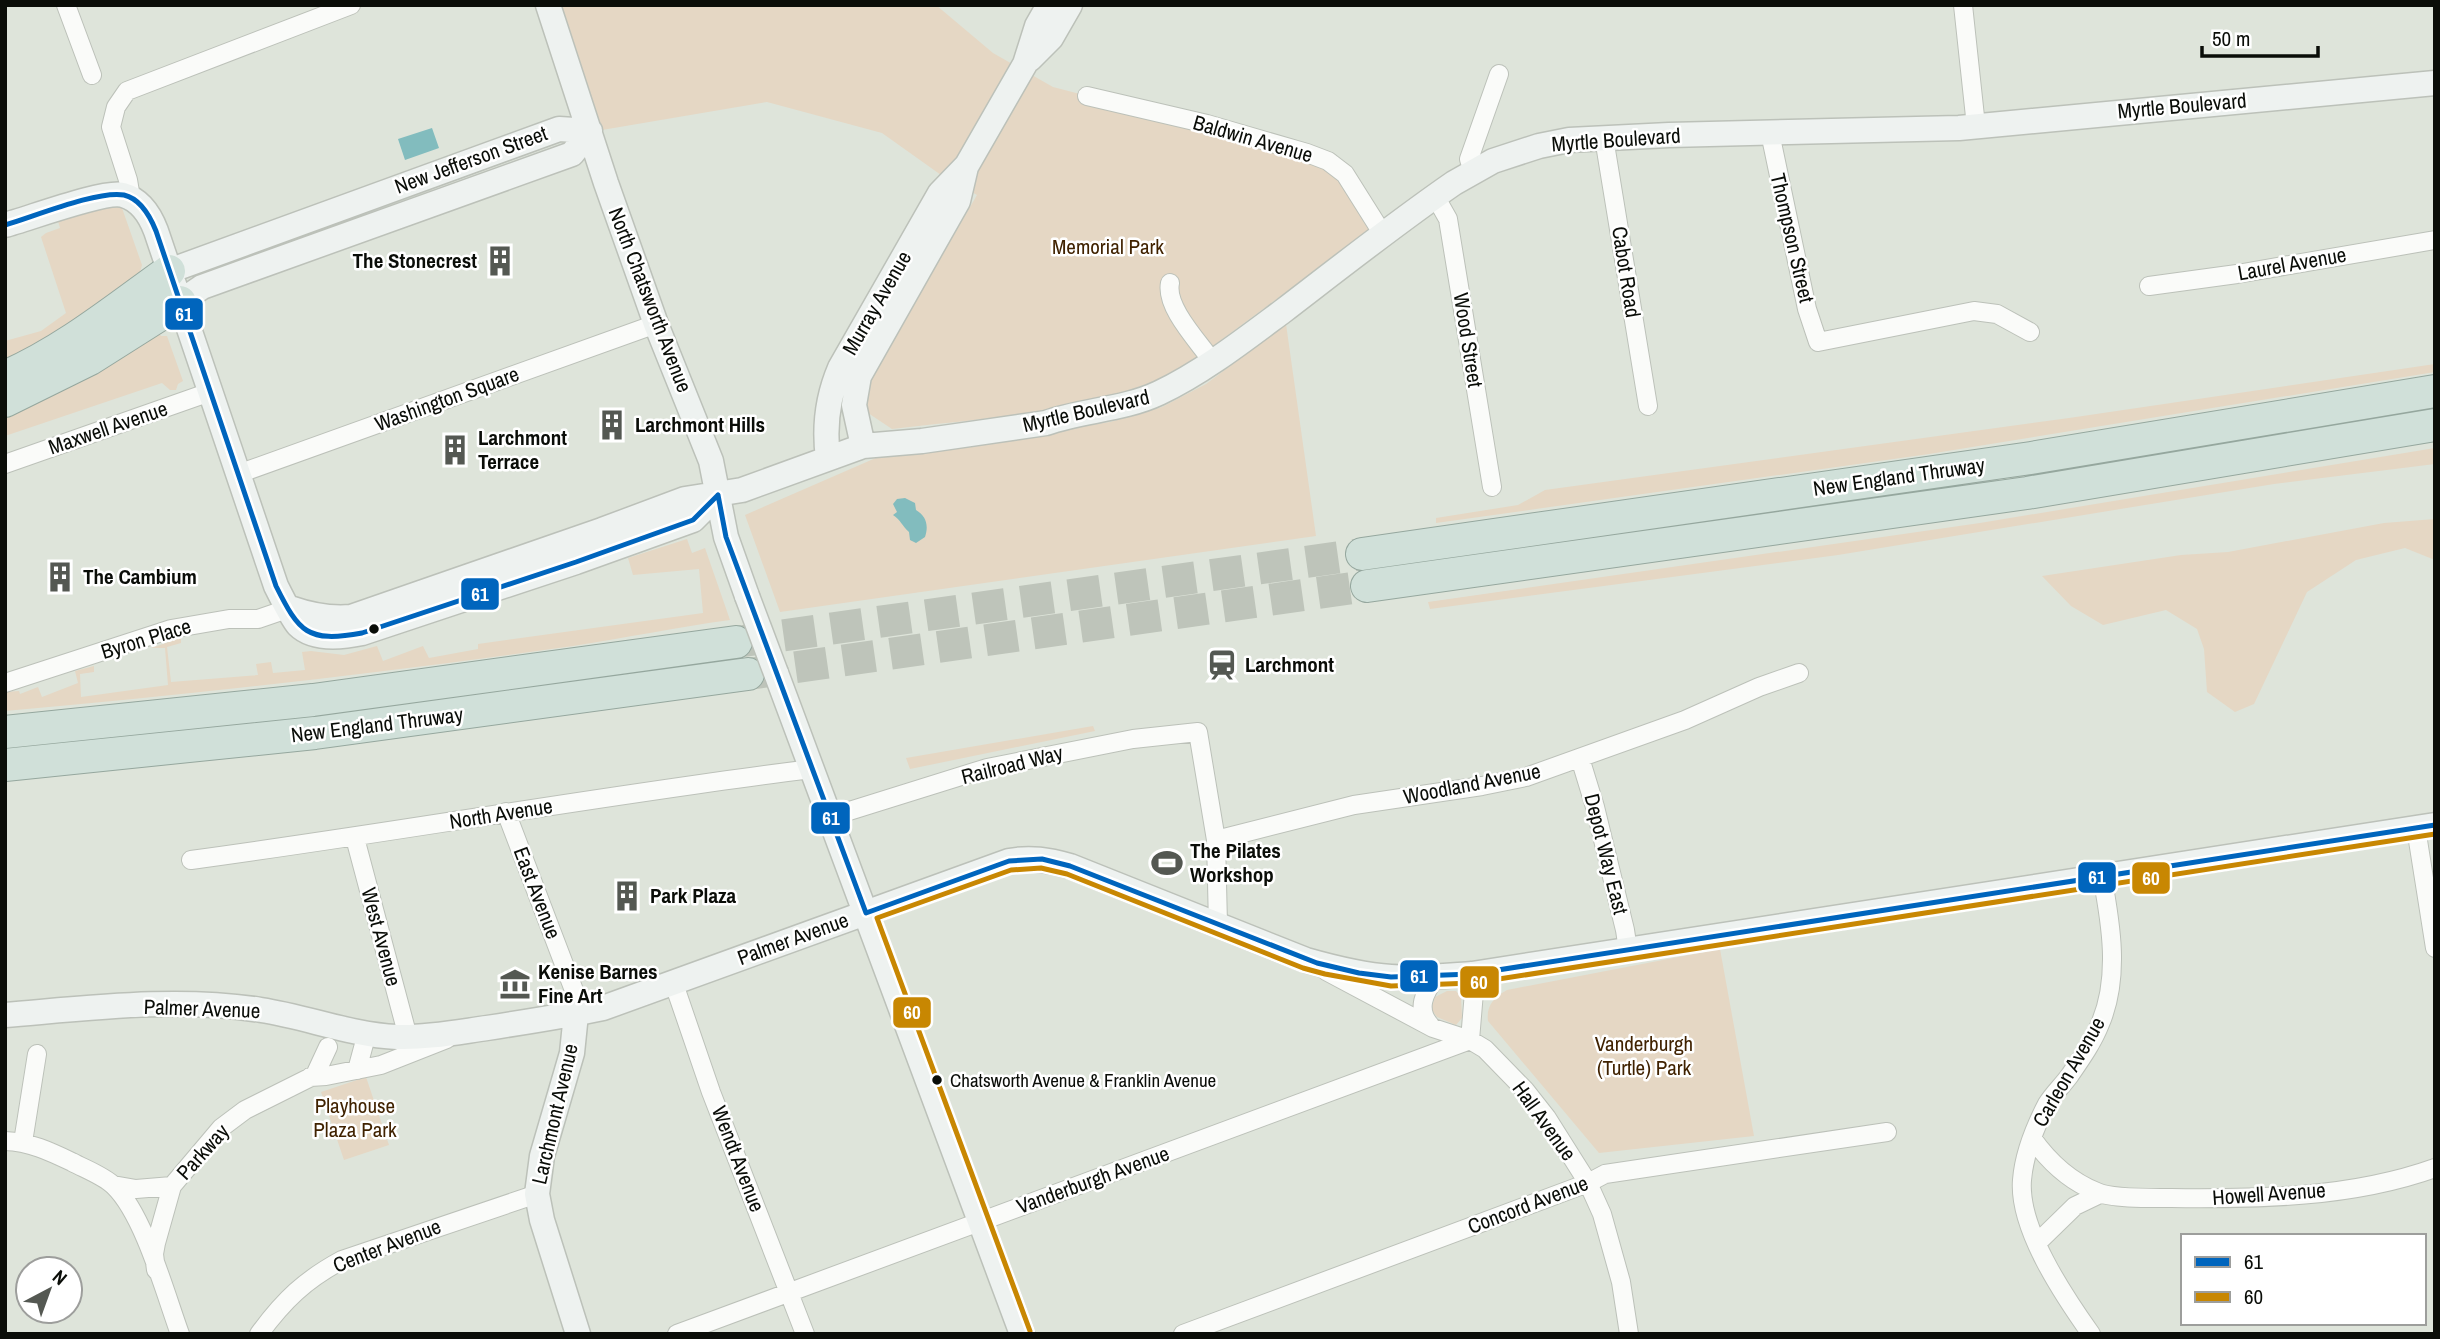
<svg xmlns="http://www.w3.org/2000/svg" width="2440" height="1339" viewBox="0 0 2440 1339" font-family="'Archivo Narrow',sans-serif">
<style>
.green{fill:#e5d7c4}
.water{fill:#82bcbe}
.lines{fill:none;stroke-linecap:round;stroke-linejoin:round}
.highway-tunnel{stroke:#bec4ba;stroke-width:32;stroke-dasharray:32 16;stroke-linecap:butt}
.street-casing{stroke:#bcc1b9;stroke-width:20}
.secondary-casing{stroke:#bcc1b9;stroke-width:27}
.highway-casing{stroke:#95a79e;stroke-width:34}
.street{stroke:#fafbf9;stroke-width:18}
.secondary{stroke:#eef2f0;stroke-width:24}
.highway{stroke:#d0e0d9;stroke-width:32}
.secondary-bridge-casing{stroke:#bcc1b9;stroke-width:27;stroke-linecap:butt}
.secondary-bridge{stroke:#eef2f0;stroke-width:24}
.bus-1-casing{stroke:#fff;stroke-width:10}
.bus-2-casing{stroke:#fff;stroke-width:10}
.bus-1{stroke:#0065bd;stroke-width:5}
.bus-2{stroke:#c88702;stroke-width:5}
.bus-dot{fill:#0a0d08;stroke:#fff;stroke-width:2.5}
.labels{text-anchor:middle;stroke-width:5;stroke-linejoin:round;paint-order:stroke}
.bus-label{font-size:19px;fill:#0a0d08;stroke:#fff;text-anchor:start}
.street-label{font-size:21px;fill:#0a0d08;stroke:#fff}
.park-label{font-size:21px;fill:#402200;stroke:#fff}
.poi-label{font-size:21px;font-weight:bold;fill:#0a0d08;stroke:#fff;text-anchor:start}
.line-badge{stroke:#fff;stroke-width:2.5}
.badge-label{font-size:19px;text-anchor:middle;font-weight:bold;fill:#fff}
</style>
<rect width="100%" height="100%" fill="#dee4da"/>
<path class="green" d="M557 5H936L993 53 1053 87 1307 153 1328 161 1378 224 1186 366C1100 413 988 417 892 429L868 413 866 399 869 382 977 195 941 175 882 133 767 102 602 130Z
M110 204 122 208 142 265 140 272 81 321 5 363V341L41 331 66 313 41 237 46 233 60 228 58 221Z
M1286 324 1316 536 780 612 745 515 878 457 1110 422 1162 407 1206 384Z
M157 331 161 336H167L183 381 178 384 176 390H170L162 383 5 436V413Z
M2435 364V372L1929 454 1436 523V518L1518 505 1545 490 2069 418Z
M2435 448V464L2274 484 1838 555 1430 609 1428 602 1980 523Z
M2435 519V560L2405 548 2356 560 2307 592 2254 704 2235 712 2207 692 2204 649 2197 629 2166 610 2103 625 2071 606 2042 576 2181 555 2228 552 2384 523Z
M687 539 692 553 705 548 730 620C677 627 626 638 573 646 384 673 195 694 5 711V692L19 691 20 694 38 687 42 697 78 683 75 671 94 666V672L80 674 81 697 168 685 165 648H151L181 638V643L167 647 171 682 258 675 256 664 271 662 273 673 305 670 302 652 311 651 344 655 377 646 383 661 423 646 429 658 478 649V644L703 613 699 569 633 575 628 558Z
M1093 726 1095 731 910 769 906 758Z
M1720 949 1754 1136 1599 1153 1488 1021C1486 1006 1494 997 1507 990Z
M1447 991H1456L1461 997 1462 1018 1456 1025 1437 1017 1431 1009 1435 997Z
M366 1077 389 1145 344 1160 321 1092Z"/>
<path class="water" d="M432 128 439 148 405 160 398 139Z
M905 498 915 503 916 510C926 516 929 525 925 537L916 543 910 540 909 532C902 526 901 520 893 515L897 512 893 504 897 499Z"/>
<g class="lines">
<path class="highway-tunnel" d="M736 642 1362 554
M748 674 1367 586"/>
<g class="street-casing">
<path id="street" d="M66 5 92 75
M1963 5 1976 126
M1087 96 1207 124 1307 153 1328 161 1345 174 1384 236
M1770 133 1807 309 1818 342 1974 311 1997 314 2030 332
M1604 138 1648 406
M1473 172 1469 159 1499 74
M1435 196 1448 219 1492 487
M131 198 128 180 111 127 116 107 127 91 351 5
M1170 283C1165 307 1198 341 1212 361
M2149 286 2237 274 2435 240
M5 464 210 392
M238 474 656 324
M5 683 171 629 229 619H258L290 608
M1580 758 1595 807 1625 930 1628 950
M506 812 575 993 576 1014
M830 817 987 768 1133 739 1198 732 1216 840 1218 925
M2416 828 2435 948
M355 838 408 1037
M1216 840 1354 805 1482 786 1526 777 1685 720 1759 687 1799 673
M191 860C398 832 604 795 811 769
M1326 971 1433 1028 1470 1040 1485 1049 1525 1090 1547 1118 1588 1183 1602 1214 1621 1282 1629 1334
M674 984 711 1092 805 1334
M1430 1025C1416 1009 1424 993 1436 977
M1470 1040 1474 992 1472 974
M357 1070 367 1033
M310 1077 326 1076 381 1065 447 1039
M2032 1138C2049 1162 2069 1181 2097 1192 2112 1199 2153 1198 2171 1198 2259 1199 2351 1198 2435 1168
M5 1141C30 1142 49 1151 72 1162 85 1169 104 1176 114 1186 144 1215 165 1293 180 1334
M23 1142 37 1054
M113 1185 136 1189 172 1186
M2037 1243 2075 1206 2100 1194
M156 1270 154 1254 156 1243 172 1186 221 1128 245 1110 315 1075 328 1047
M259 1334C284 1300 305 1280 342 1260L537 1194
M677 1334 1470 1040
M1183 1334 1588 1183 1605 1174 1887 1132
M2091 1334C2064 1296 2018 1228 2022 1180 2024 1155 2035 1127 2047 1104 2053 1094 2063 1085 2070 1075 2081 1059 2093 1042 2100 1024 2120 978 2111 924 2102 876"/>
</g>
<g class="secondary-casing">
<path id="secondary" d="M548 5 606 183 656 324 711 461 726 537 747 596
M1030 59 1051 38 1070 5
M5 225C28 219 105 190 123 195 141 200 150 215 156 231L276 586C280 594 293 620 298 625 313 640 343 637 362 633L576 562 693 520 718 495
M169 271 559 129 590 131
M180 302 202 287 572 154 590 131
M863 446 854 405 859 376 958 201 966 167
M828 458C824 428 828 396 840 368L940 193 967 165 1025 64 1037 26 1049 5
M290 608C310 615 329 619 351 617L602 530 685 499 742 490 863 446 922 441 1046 423C1082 410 1123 410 1159 393 1203 372 1244 340 1283 311 1339 268 1396 223 1454 183L1493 161 1539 146 1569 140 1669 135 1959 128 2435 83
M776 673 1022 1334
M576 1014 572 1053 542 1156 537 1194 542 1220 578 1334
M5 1015C90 1008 177 997 261 1010 307 1017 351 1035 397 1037 427 1038 458 1032 487 1028 526 1022 565 1016 603 1008L1009 861C1031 857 1048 860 1070 866L1306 960C1334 968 1362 975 1391 977 1418 979 1445 976 1472 974L2435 825"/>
</g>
<g class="highway-casing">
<path id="highway" d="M5 377C66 350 116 309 169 271
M5 401 90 359 180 302
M1362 554 2031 458 2435 391
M1367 586 2027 493 2435 425
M5 732 313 700 736 642
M5 765 315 733 748 674"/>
</g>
<use href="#street" class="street"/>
<use href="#secondary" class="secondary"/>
<use href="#highway" class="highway"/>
<g class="secondary-bridge-casing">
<path id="secondary-bridge" d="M747 596 776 673"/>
</g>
<use href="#secondary-bridge" class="secondary-bridge"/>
<g class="bus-1-casing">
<path id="bus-1" d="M5 225C33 217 98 190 124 195 141 199 150 216 156 231L276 586C299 632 307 643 362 633L576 562 693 520 718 495
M718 495 726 537 866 913 1009 861 1042 859 1070 866 1317 963 1359 973 1391 977 1472 974 2435 825"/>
</g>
<g class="bus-2-casing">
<path id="bus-2" d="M1030 1331 877 918 1011 870 1041 868 1067 874 1303 968 1325 974 1391 986 1473 983 2435 834"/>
</g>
<use href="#bus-1" class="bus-1"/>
<use href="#bus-2" class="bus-2"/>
</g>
<defs>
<g id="building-bare" transform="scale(2.415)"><path d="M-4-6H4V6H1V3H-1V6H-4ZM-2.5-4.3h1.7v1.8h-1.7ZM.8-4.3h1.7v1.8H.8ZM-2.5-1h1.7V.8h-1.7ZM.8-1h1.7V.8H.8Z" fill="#545852" stroke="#fff" stroke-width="2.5" paint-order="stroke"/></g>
<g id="station-bare" transform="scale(2.415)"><path d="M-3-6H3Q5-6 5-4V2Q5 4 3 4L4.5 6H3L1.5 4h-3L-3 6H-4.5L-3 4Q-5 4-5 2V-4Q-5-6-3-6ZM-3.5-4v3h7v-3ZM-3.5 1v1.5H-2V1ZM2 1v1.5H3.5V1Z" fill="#545852" stroke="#fff" stroke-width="2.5" paint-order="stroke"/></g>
<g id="stadium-bare" transform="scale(2.415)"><path d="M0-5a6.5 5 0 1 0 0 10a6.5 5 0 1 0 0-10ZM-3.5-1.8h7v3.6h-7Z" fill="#545852" stroke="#fff" stroke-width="2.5" paint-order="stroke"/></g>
<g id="museum-bare" transform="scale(2.415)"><path d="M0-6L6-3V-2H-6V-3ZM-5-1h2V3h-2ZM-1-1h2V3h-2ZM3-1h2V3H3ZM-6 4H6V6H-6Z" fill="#545852" stroke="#fff" stroke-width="2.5" paint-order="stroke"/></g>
</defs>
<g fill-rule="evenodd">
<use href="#building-bare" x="500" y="261"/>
<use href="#building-bare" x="612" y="425"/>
<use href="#building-bare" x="455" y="450"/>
<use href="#building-bare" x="60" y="577"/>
<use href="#station-bare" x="1222" y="665"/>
<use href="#stadium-bare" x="1167" y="863"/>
<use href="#building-bare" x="627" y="896"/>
<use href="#museum-bare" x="515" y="984"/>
</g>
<g class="bus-dot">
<circle cx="374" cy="629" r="6"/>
<circle cx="937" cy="1080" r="6"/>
</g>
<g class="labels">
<g class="bus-label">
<text x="950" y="1087">Chatsworth Avenue &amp; Franklin Avenue</text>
</g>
<g class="street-label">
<text transform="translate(2182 106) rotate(-5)" y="7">Myrtle Boulevard</text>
<text transform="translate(1253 139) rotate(16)" y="7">Baldwin Avenue</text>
<text transform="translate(1616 140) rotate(-4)" y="7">Myrtle Boulevard</text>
<text transform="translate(471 160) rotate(-20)" y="7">New Jefferson Street</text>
<text transform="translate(1792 238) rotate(77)" y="7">Thompson Street</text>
<text transform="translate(2292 264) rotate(-10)" y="7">Laurel Avenue</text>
<text transform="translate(1626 272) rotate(81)" y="7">Cabot Road</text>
<text transform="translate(650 300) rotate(69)" y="7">North Chatsworth Avenue</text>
<text transform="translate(877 303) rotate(-60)" y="7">Murray Avenue</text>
<text transform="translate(1468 340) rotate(81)" y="7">Wood Street</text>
<text transform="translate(447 399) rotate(-20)" y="7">Washington Square</text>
<text transform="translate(1086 411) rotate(-13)" y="7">Myrtle Boulevard</text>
<text transform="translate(108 428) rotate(-19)" y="7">Maxwell Avenue</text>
<text transform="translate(1899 477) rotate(-8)" y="7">New England Thruway</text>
<text transform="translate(146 639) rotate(-17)" y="7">Byron Place</text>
<text transform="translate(377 725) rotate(-7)" y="7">New England Thruway</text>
<text transform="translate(1012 765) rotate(-14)" y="7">Railroad Way</text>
<text transform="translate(1472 784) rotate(-11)" y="7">Woodland Avenue</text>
<text transform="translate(501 814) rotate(-9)" y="7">North Avenue</text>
<text transform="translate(1606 854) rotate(76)" y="7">Depot Way East</text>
<text transform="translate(537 893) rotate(69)" y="7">East Avenue</text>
<text transform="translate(381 937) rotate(75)" y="7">West Avenue</text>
<text transform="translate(793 939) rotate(-20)" y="7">Palmer Avenue</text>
<text transform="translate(202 1009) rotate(2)" y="7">Palmer Avenue</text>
<text transform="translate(2069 1072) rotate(-60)" y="7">Carleon Avenue</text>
<text transform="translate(555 1114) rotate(-77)" y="7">Larchmont Avenue</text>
<text transform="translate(1544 1121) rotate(54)" y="7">Hall Avenue</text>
<text transform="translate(203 1152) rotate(-48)" y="7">Parkway</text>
<text transform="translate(738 1159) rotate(69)" y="7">Wendt Avenue</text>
<text transform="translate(1093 1180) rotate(-20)" y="7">Vanderburgh Avenue</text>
<text transform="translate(2269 1194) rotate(-4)" y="7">Howell Avenue</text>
<text transform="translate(1528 1205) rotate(-21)" y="7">Concord Avenue</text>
<text transform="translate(387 1246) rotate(-21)" y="7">Center Avenue</text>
</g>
<g class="park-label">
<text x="1108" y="254">Memorial Park</text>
<text x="1644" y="1051">Vanderburgh<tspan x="1644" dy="24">(Turtle) Park</tspan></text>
<text x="355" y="1113">Playhouse<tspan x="355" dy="24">Plaza Park</tspan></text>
</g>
<g class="poi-label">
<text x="477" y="268" text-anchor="end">The Stonecrest</text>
<text x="635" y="432">Larchmont Hills</text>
<text x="478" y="445">Larchmont<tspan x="478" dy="24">Terrace</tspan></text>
<text x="83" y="584">The Cambium</text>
<text x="1245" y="672">Larchmont</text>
<text x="1190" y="858">The Pilates<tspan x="1190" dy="24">Workshop</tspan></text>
<text x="650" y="903">Park Plaza</text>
<text x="538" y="979">Kenise Barnes<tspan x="538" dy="24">Fine Art</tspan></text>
</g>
</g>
<g class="line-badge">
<rect x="164" y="297" width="40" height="34" rx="7" fill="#0065bd"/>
<rect x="460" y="577" width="40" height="34" rx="7" fill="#0065bd"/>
<rect x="810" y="801" width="41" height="34" rx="7" fill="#0065bd"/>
<rect x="2077" y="861" width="40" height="33" rx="7" fill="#0065bd"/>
<rect x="2131" y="861" width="40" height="34" rx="7" fill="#c88702"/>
<rect x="1399" y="959" width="40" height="34" rx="7" fill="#0065bd"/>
<rect x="1459" y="965" width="41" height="34" rx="7" fill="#c88702"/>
<rect x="892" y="996" width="40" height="33" rx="7" fill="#c88702"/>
</g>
<g class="badge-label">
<text x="184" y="321">61</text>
<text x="480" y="601">61</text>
<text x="831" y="825">61</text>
<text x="2097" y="884">61</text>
<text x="2151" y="885">60</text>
<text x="1419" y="983">61</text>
<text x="1479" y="989">60</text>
<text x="912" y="1019">60</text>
</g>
<rect width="2440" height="1339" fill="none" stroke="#0a0d08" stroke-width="14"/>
<rect x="2181" y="1234" width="245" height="91" fill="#ffffff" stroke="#9d9e9c" stroke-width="2"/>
<rect x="2195" y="1257" width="35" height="10" fill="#0065bd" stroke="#9d9e9c" stroke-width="2"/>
<text x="2244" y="1269" font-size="21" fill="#0a0d08">61</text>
<rect x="2195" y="1292" width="35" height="10" fill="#c88702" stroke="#9d9e9c" stroke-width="2"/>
<text x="2244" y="1304" font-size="21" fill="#0a0d08">60</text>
<g transform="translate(49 1290) rotate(41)"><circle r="33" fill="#ffffff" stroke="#9d9e9c" stroke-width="2"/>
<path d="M0-5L12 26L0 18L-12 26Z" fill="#545852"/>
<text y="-10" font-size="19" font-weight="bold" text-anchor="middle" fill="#0a0d08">N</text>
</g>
<path d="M2202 46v10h116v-10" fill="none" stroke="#0a0d08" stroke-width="3.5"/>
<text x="2212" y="46" font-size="21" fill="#0a0d08" stroke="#ffffff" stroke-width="5" paint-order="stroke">50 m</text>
</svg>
